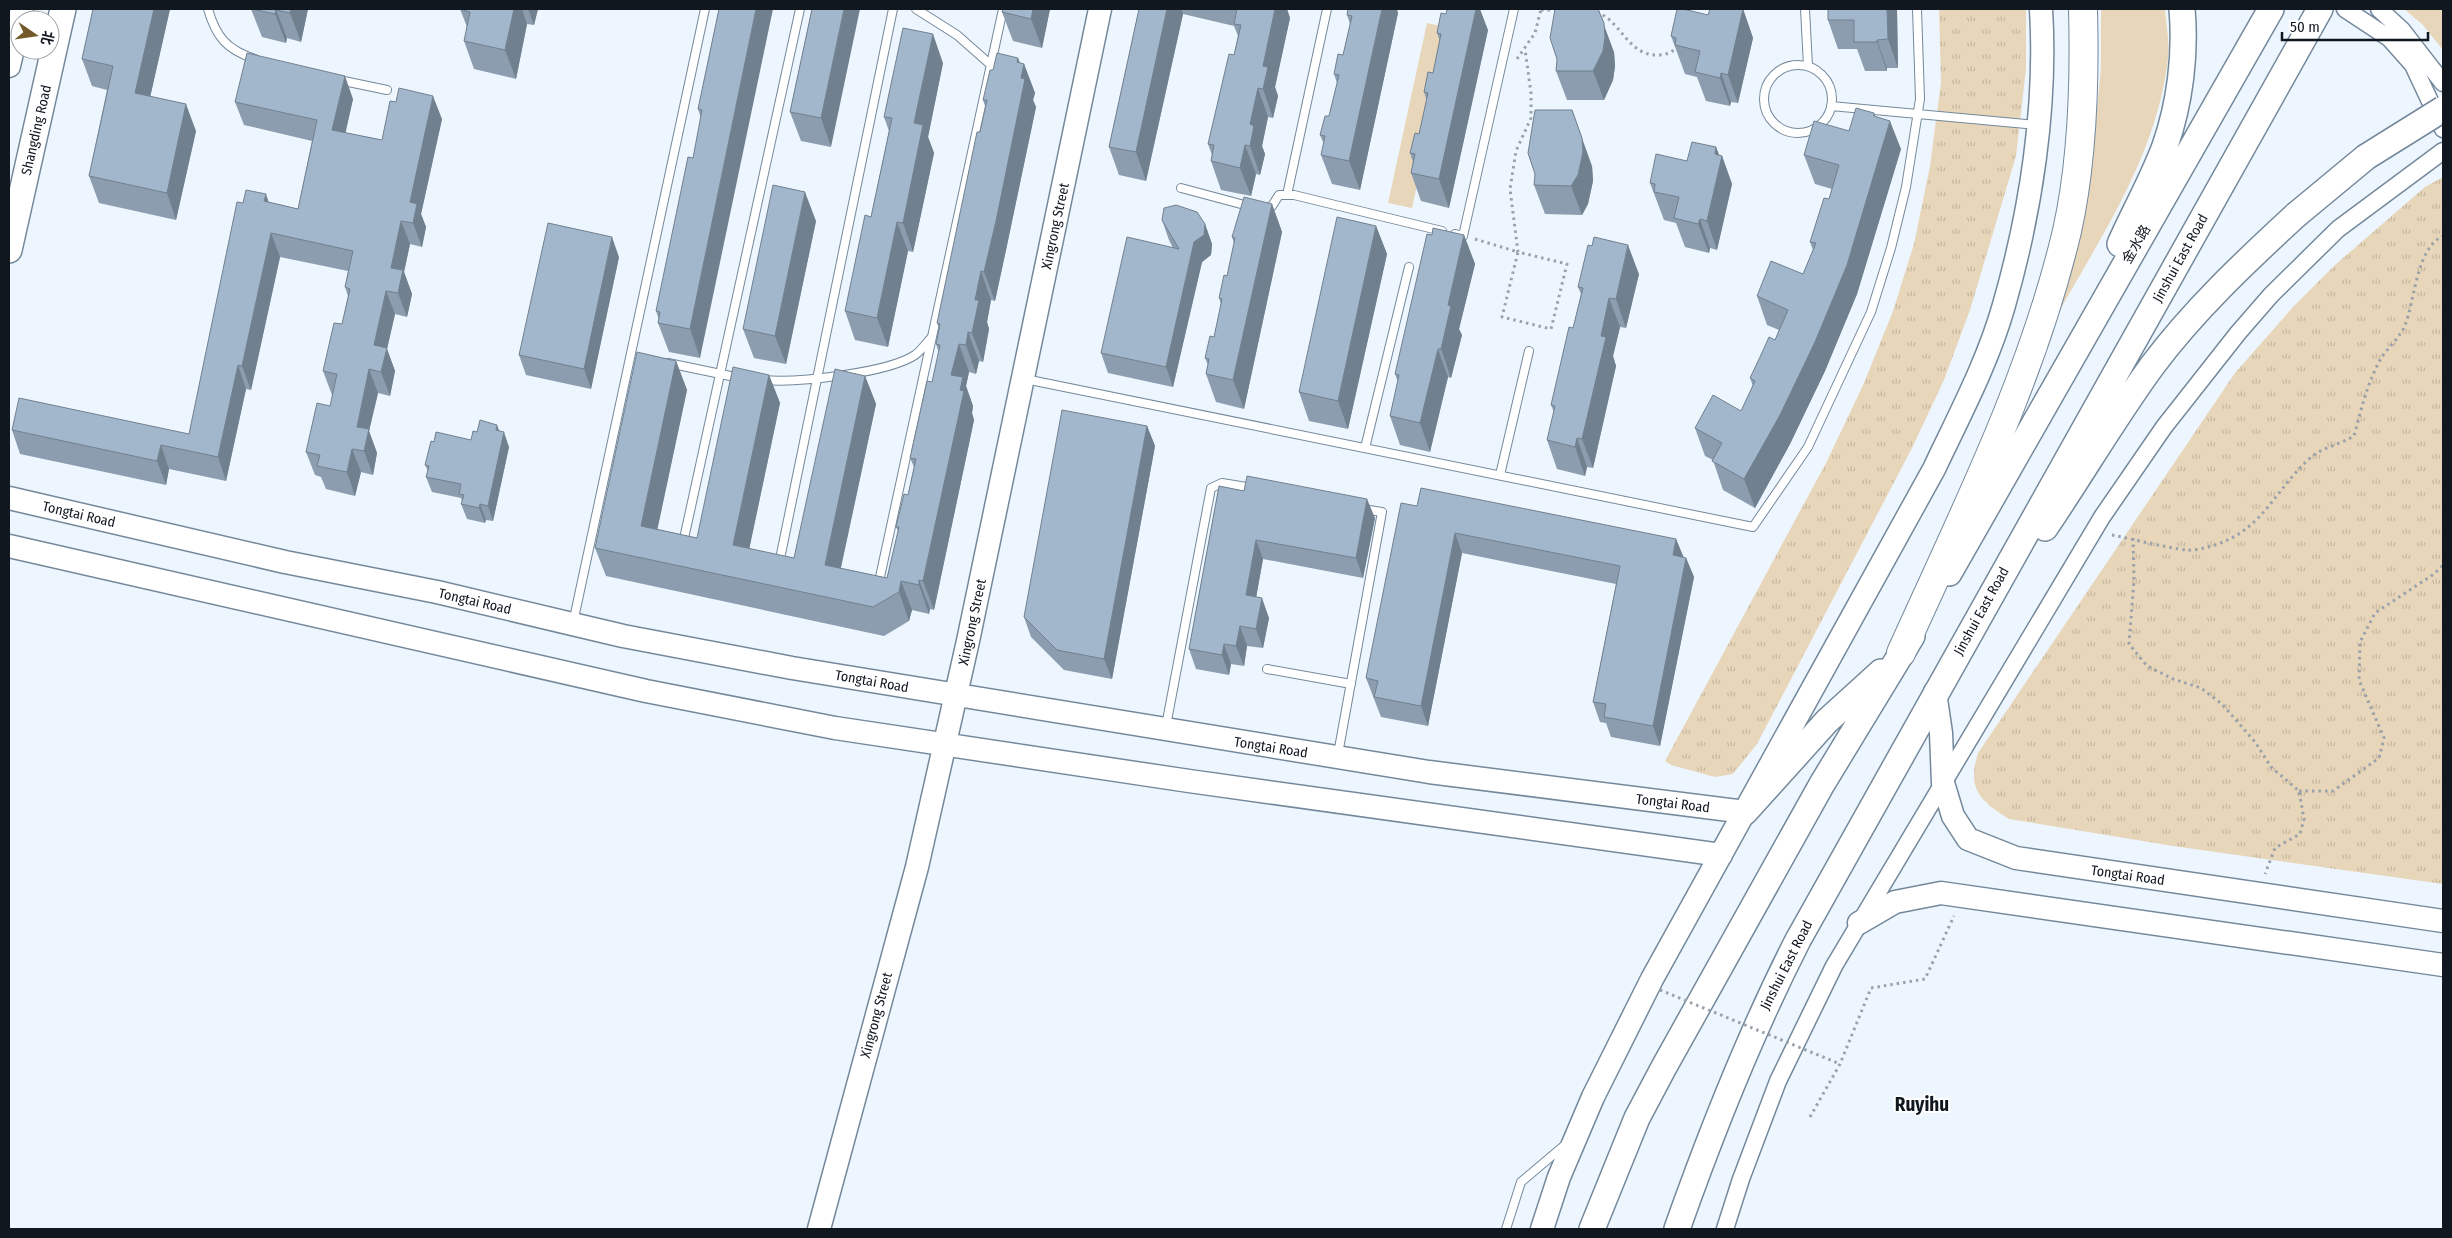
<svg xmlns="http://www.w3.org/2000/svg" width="2452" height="1238" viewBox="0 0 2452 1238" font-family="'Fira Sans Condensed','Noto Sans SC',sans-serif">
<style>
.grass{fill:#e8d6ba}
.park{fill:url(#park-tufts)}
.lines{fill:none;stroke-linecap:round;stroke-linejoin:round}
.lane-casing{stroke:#74889b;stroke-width:10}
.street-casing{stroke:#74889b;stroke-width:19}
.secondary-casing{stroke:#74889b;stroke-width:25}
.primary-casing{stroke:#74889b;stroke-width:28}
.highway-casing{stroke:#74889b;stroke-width:30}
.path{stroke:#99a1aa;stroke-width:3;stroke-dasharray:2.5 4;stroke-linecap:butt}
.lane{stroke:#fff;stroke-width:8}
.street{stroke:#fff;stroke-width:16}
.secondary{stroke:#fff;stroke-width:22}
.primary{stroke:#fff;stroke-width:25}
.highway{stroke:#fff;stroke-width:28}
.primary-bridge-casing{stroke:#74889b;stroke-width:28;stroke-linecap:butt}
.path-bridge{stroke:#99a1aa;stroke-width:3;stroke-dasharray:2.5 4;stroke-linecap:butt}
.primary-bridge{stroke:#fff;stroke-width:25}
.wall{fill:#8b9daf}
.shaded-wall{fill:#71808f}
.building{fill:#a2b7cc;stroke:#71808f}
.labels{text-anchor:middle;stroke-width:4;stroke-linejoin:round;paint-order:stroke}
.street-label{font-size:14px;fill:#10171f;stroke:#fff}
.district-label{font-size:19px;font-weight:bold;fill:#10171f;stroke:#fff}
</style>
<defs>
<pattern id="park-tufts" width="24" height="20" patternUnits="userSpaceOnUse" patternTransform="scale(1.25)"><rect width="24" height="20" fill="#e8d6ba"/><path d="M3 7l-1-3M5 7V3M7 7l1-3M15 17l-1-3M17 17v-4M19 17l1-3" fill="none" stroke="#c6b79f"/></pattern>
</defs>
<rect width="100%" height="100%" fill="#edf6ff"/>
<path class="grass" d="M2101 9H2165C2166 25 2170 42 2168 58 2158 150 2106 229 2061 308L2088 200 2101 68Z
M2404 9H2443V50L2423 25Z
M1427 23 1451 28 1412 208 1388 203Z"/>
<path class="park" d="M1939 9H2026V69L2016 156 1970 310 1944 380 1912 448 1757 744 1733 774 1715 777 1671 765 1665 761 1826 463 1864 383 1893 311 1914 244 1930 166 1941 82Z
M2443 177V884L2173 846 2009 819C1979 800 1967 789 1978 753L2235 373 2293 307 2335 265 2425 187Z"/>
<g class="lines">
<g class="lane-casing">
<path id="lane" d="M208 9C216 37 227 50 255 59
M916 9 957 35 991 65
M1805 9 1808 66
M1764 99a34 34 0 1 1 68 0a34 34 0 1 1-68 0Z
M339 80 387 90
M1831 106 2036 125
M1181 188 1252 207
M1287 195 1327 9
M1264 209 1272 206 1279 195H1294L1442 231
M1455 234 1463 236 1514 9
M668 363 740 378
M1025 379 1753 527 1808 447 1871 312 1891 248 1906 187 1920 99 1917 9
M764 380C797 383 888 373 915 355 921 351 926 343 931 338
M1365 448 1409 267
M1500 475 1529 351
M685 534 800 9
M781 554 893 9
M880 577 1003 9
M573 623 705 9
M1267 669 1351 684
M1166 726 1211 488 1222 483 1253 488
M1338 754 1382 512 1363 509
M1506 1229 1521 1182 1566 1144"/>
</g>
<g class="street-casing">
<path id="street" d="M2345 9 2389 38 2413 65 2443 129
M2379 9 2402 30 2443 83
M1725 1229 1741 1179 1778 1081 1834 966 2102 517 2164 427 2238 333 2271 295 2338 229 2443 151"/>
</g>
<g class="secondary-casing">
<path id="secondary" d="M9 66 22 9
M9 498 285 562 437 592 623 636 792 668 1429 772 1745 812
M9 546 646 691 835 728 1189 781 1721 855
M1935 692 1941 733 1943 783 1953 816 1968 839 2016 858 2443 921
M1859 923 1895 902 1941 893 2443 965
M819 1229 917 867 968 641 1100 9
M1542 1229 1559 1177 1593 1097 1652 979 1934 469C1959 416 1988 362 2004 305 2031 211 2047 106 2041 9"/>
</g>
<g class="primary-casing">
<path id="primary" d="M2120 244C2134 212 2153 179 2165 146 2180 103 2186 54 2182 9
M9 250 63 9
M2045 528C2081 475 2114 418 2152 366 2193 311 2245 262 2296 215
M1949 573 2271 9
M1745 812 1827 721 1881 672
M1592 1229 1637 1118 1664 1067 1822 784 1912 636
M1677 1229C1712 1130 1750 1034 1798 940L2320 9"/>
</g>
<g class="highway-casing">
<path id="highway" d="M1901 653C1963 515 2032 379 2067 231 2083 159 2085 82 2083 9"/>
</g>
<path class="path" d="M1541 10H1559
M1597 12C1622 22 1628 56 1658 55 1666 55 1673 52 1678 46
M1517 59 1535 33 1541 9
M1475 239 1518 252 1502 317 1551 329 1567 264 1518 252 1510 189 1516 151 1531 118V93L1525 49
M2112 535C2128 538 2183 552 2194 550 2261 539 2268 497 2310 458 2321 448 2341 444 2354 436 2361 410 2367 384 2380 360 2387 348 2400 338 2405 325 2415 301 2416 248 2443 236
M2133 538 2134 580 2129 644 2147 666 2173 679 2201 688 2222 704 2255 742 2271 767 2299 791 2304 819 2300 834 2275 848 2265 874
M2299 791H2333L2379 758 2384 738 2359 680 2360 642 2375 613 2434 574 2443 565
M1810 1117 1840 1064 1871 988 1925 979 1954 916"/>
<use href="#lane" class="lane"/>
<use href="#street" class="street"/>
<use href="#secondary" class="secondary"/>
<use href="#primary" class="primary"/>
<use href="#highway" class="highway"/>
<g class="primary-bridge-casing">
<path id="primary-bridge" d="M2296 215 2366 157 2443 109"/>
</g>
<path class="path-bridge" d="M1660 990 1840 1064"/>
<use href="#primary-bridge" class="primary-bridge"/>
</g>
<path class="wall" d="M93 9H170L150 97 196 131 176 220 99 203 89 176 107 90 92 86 82 59Z
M251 9H308L301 42 287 38 286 43 262 37Z
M460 9H538L534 25 527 24 516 79 474 69 464 41 467 27Z
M719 9 700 358 669 352 658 323 659 320 656 311 693 158 701 118 698 109Z
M812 9 831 147 801 141 790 112Z
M1050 9 1042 48 1013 41 1002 12Z
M1139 9H1287L1290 18 1275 87 1278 96 1273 118 1268 117 1262 146 1265 154 1260 175 1256 174 1251 196 1221 190 1211 161 1212 155 1208 144 1234 55 1238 36 1234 26 1183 14 1146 181 1119 175 1109 147Z
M1743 9 1753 38 1738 103 1731 102 1730 106 1706 101 1697 77 1685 74 1671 36 1708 15Z
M1828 9H1897L1898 68H1887V71H1865L1857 49H1838L1828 20Z
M1398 13 1360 190 1332 184 1321 155 1324 144 1320 135 1329 116 1337 83 1334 74 1343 55 1350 24 1347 15Z
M1488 30 1449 208 1421 201 1411 173 1413 162 1410 153 1419 134 1427 101 1424 92 1433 73 1440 41 1437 33Z
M1614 52 1615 66 1613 80 1604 100H1567L1556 71Z
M943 63 928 137 934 153 913 252 908 251 888 347 855 340 845 311 871 217 889 131 884 117Z
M1020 63 1024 64 1035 93 1033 100 1036 107 1006 250 995 301 991 300 987 322 989 329 983 362 979 361 976 374 969 372 966 386 973 406 972 413 974 420 934 610 930 609 929 614 912 610 909 621 884 636 606 576 595 548 676 361 687 390 657 529 697 538 769 375 780 403 749 549 794 558 865 376 876 404 841 568 887 578 898 531 896 527 908 495 914 467 910 458 932 382 939 353 936 344 939 329 937 323 985 106 983 100 993 70Z
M353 99 345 133 382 140 442 119 421 214 426 227 422 247 410 244 404 272 412 294 407 317 395 314 387 349 395 371 390 396 378 393 369 431 377 453 373 475 361 472 355 496 326 489 321 477 315 475 306 452 330 406 333 395H332L323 371 342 324 348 296 345 287 348 271 280 257 251 390 246 389 226 481 169 469 166 485 20 454 12 430 189 434 243 203 269 202 298 209 312 141 244 125 235 102Z
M1874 113 1875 116 1901 149 1857 294 1825 371 1790 444 1755 508 1723 490 1713 460 1705 456 1695 428 1741 411 1753 386 1750 378 1775 340 1779 330 1767 325 1757 296 1803 274 1813 250 1810 242 1829 199 1832 189 1815 184 1804 155 1849 131Z
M1716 147 1719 155 1722 156 1732 184 1717 250 1710 248 1709 253 1685 247 1676 223 1664 220 1650 183 1687 161Z
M1592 166 1593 181 1588 204 1582 215 1545 214 1534 185Z
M1272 204 1282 232 1244 409 1216 402 1206 374 1208 365 1205 358 1214 337 1221 304 1219 298 1227 276 1234 243 1232 237Z
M1162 220 1205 224 1212 244 1211 255 1202 262 1173 387 1108 373 1101 353 1173 248 1169 240Z
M816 221 786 364 754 358 743 329Z
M1376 226 1387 254 1348 429 1309 421 1299 392Z
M1432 235H1464L1475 264 1459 329 1462 335 1451 378 1448 377 1430 452 1400 445 1390 416 1398 382 1395 374Z
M619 257 591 389 526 375 519 355Z
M1639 274 1626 328 1620 327 1613 356 1616 366 1593 468 1587 467 1585 476 1557 469 1547 440 1554 412 1551 405 1573 328 1581 294 1578 287Z
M1147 426 1155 446 1112 679 1064 670 1031 637 1024 617Z
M500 431 509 447 493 521 486 520 485 523 467 519 461 504 462 501 461 498 432 492 426 477 428 471 425 465 434 442 471 440Z
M1219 486 1375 518 1363 578 1263 559 1256 597 1269 618 1263 648 1247 646 1244 666 1231 664 1229 675 1196 669 1189 649Z
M1417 506 1676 539 1683 557 1686 558 1694 577 1660 746 1611 737 1606 723 1600 722 1593 702 1616 584 1462 553 1428 726 1381 717 1366 678Z"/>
<path class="shaded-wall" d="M154 9H170L145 120 135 93Z
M291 9H308L301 42 290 13Z
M514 9H522L527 24 516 79 505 50Z
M528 9H538L534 25Z
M756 9H773L700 358 690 329Z
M844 9H860L831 147 821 118Z
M1033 9H1050L1042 48 1031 19Z
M1167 9H1181L1183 14 1146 181 1136 152Z
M1275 9H1287L1290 18 1275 87 1278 96 1273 118 1263 89V66Z
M1382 9H1397L1398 13 1360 190 1349 161Z
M1476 9H1480L1488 30 1449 208 1439 179Z
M1598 9 1614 52 1615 66 1613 80 1604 100 1593 71Z
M1743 9 1753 38 1738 103 1728 75Z
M1887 9H1897L1898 68 1888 39Z
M276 10 287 38 286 43 275 14Z
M933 34 943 63 928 137 934 153 913 252 903 223 914 123Z
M1877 40 1887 68V71L1877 42Z
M1018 58 1023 70 1024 64 1035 93 1033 100 1036 107 1006 250 995 301 984 272Z
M1721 73 1731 102 1730 106 1720 78Z
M345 76 353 99 341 153 332 130Z
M1258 88 1268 117 1262 146 1265 154 1260 175 1250 146V124Z
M433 96 442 119 421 214 426 227 422 247 413 223 410 202Z
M186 104 196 131 176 220 167 193Z
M1572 110 1592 166 1593 181 1588 204 1582 215 1571 186Z
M1874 113 1884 141 1890 121 1901 149 1857 294 1825 371 1790 444 1755 508 1744 479Z
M1245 145 1256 174 1251 196 1240 168Z
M1716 147 1721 160 1722 156 1732 184 1717 250 1707 221 1715 154Z
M805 192 816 221 786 364 775 336Z
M266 194 274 218 264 201Z
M1272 204 1282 232 1244 409 1233 380Z
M1700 219 1710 248 1709 253 1698 224Z
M401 221 410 244 404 272 412 294 407 317 398 293 391 268Z
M897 222 908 251 888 347 877 318Z
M1205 224 1212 244 1211 255 1202 262 1173 387 1166 367 1194 242Z
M1376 226 1387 254 1348 429 1338 401Z
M271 233 280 257 251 390 242 366Z
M1464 235 1475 264 1459 329 1462 335 1451 378 1441 349 1448 305Z
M612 237 619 257 591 389 584 369Z
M1628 245 1639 274 1626 328 1616 299Z
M981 271 991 300 987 322 989 329 983 362 972 333 975 300Z
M386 291 395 314 387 349 395 371 390 396 381 372 374 345Z
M1609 298 1620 327 1613 356 1616 366 1593 468 1582 439 1601 336Z
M968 332 979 361 976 374 966 345Z
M959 344 969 372 966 386 973 406 972 413 974 420 934 610 923 581 951 375Z
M1438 349 1448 377 1430 452 1420 423Z
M676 361 687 390 652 555 641 526Z
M238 365 246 389 226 481 218 457Z
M369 369 378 393 369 431 377 453 373 475 364 451 357 427Z
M769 375 780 403 744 574 733 545Z
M865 376 876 404 835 594 825 565Z
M497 425 502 438 504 432 509 447 493 521 488 506Z
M1147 426 1155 446 1112 679 1104 659Z
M1577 438 1587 467 1585 476 1575 447Z
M161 445 169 469 166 485 157 461Z
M352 449 361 472 355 496 347 472Z
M1367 499 1375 518 1363 578 1356 558Z
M480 504 486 520 485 523 479 508Z
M1455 533 1462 553 1428 726 1421 706Z
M1676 539 1684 558 1673 555Z
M1256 540 1263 559 1253 615 1246 595Z
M1686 558 1694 577 1660 746 1653 726Z
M919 580 930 609 929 614 919 585Z
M901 581 912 610 909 621 899 592Z
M1262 598 1269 618 1263 648 1256 629Z
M1240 626 1247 646 1244 666 1236 646Z
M1224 644 1231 664 1229 675 1222 655Z"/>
<path class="building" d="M93 9H154L135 93 186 104 167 193 89 176 113 66 82 59Z
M252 9H291L290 13 276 10 275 14Z
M460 9H514L505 50 464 41 470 12Z
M719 9H756L690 329 658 323 660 312 656 311 688 157 693 158 702 110 698 109Z
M812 9H844L821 118 790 112Z
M1003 9H1033L1031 19 1002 12Z
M1139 9H1167L1136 152 1109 147Z
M1237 9H1275L1263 66 1268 67 1263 89 1258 88 1250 124 1254 126 1250 146 1245 145 1240 168 1211 161 1214 145 1208 144 1229 54 1234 55 1241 25 1234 24Z
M1348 9H1382L1349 161 1321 155 1325 136 1320 135 1325 116H1329L1339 75 1334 74 1338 54 1343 55 1352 16 1347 15Z
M1447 9H1476L1439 179 1411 173 1415 154 1410 153 1415 133 1419 134 1428 93 1424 92 1428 72 1433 73 1441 34 1437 33 1441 13 1446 14Z
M1555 9H1598L1604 23 1605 37 1603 51 1593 71H1556L1557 59 1550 38Z
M1677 9H1683L1708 15 1710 9H1743L1728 75 1721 73 1720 78 1695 72 1700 51 1675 45 1676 38 1671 36Z
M1828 9H1887L1888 39 1877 40V42H1854V20H1828Z
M903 28 933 34 914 123 923 125 903 223 897 222 877 318 845 311 865 215 871 217 892 118 884 117Z
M247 53 345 76 332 130 382 140 390 101 396 102 399 88 433 96 410 202 417 204 413 223 401 221 391 268 403 270 398 293 386 291 374 345 387 348 381 372 369 369 357 427 369 429 364 451 352 449 347 472 317 466 320 455 306 452 317 403 330 406 337 374 323 371 334 323 342 324 350 289 345 287 353 251 271 233 242 366 238 365 218 457 161 445 157 461 12 430 19 398 189 434 237 202 243 203 246 190 266 194 264 201 298 209 317 120 235 102Z
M997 53 1018 58 1017 62 1024 64 1021 78 1025 79 996 221 984 272 981 271 975 300H979L972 333 968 332 966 345 959 344 951 375 963 377 960 390 964 391 923 581 919 580V585L901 581 899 592 873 607 595 548 637 352 676 361 641 526 697 538 733 367 769 375 733 545 794 558 835 369 865 376 825 565 887 578 899 527H896L904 494 908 495 916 459 910 458 927 381 932 382 940 345 936 344 940 324 937 323 977 132H980L987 100H983L990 70H993Z
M1856 108 1874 113V116L1890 121 1847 265 1815 342 1780 415 1744 479 1712 461 1722 443 1695 428 1713 395 1741 411 1755 381 1750 378 1760 357 1769 337 1775 340 1788 310 1757 296 1771 261 1803 274 1816 243 1810 242 1824 198 1829 199 1839 165 1804 155 1814 121 1849 131Z
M1535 110H1572L1582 138 1583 152 1578 175 1571 186 1534 185 1535 174 1528 153Z
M1692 142 1716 147 1715 154 1722 156 1707 221 1700 219 1698 224 1674 218 1679 197 1654 192 1655 184 1650 183 1656 154 1687 161Z
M773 185 805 192 775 336 743 329Z
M1244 197 1272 204 1233 380 1206 374 1209 359 1205 358 1210 336 1214 337 1222 299 1219 298 1224 275 1227 276 1235 238 1232 237Z
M1176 205 1197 212 1205 224 1204 235 1194 242 1166 367 1101 353 1127 237 1179 249 1162 220 1164 208Z
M1337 217 1376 226 1338 401 1299 392Z
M548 223 612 237 584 369 519 355Z
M1433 228 1464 235 1448 305 1451 306 1441 349H1438L1420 423 1390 416 1399 375 1395 374 1427 234 1432 235Z
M1594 237 1628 245 1616 299 1609 298 1601 336 1606 337 1582 439 1577 438 1575 447 1547 440 1555 406 1551 405 1569 327 1573 328 1583 288 1578 287 1588 245 1592 246Z
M1062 410 1147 426 1104 659 1057 650 1024 617Z
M480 420 497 425 496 430 504 432 488 506 480 504 479 508 461 504 464 495 459 494 461 484 426 477 429 466 425 465 431 441 434 442 436 432 471 440 473 431 477 432Z
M1247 476 1367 499 1356 558 1256 540 1246 595 1262 598 1256 629 1240 626 1236 646 1224 644 1222 655 1189 649 1219 486 1244 491Z
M1421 488 1676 539 1673 555 1686 558 1653 726 1604 717 1606 704 1593 702 1620 566 1455 533 1421 706 1374 697 1378 681 1366 678 1401 503 1417 506Z"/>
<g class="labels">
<g class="street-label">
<text transform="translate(36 130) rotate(-77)" y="5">Shangding Road</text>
<text transform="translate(1055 226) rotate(-78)" y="5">Xingrong Street</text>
<text transform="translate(2136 244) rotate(-60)" y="5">金水路</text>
<text transform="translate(2180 258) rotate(-61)" y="5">Jinshui East Road</text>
<text transform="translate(79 514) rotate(13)" y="5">Tongtai Road</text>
<text transform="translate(475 601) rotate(13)" y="5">Tongtai Road</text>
<text transform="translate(1981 611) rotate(-61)" y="5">Jinshui East Road</text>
<text transform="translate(972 622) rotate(-78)" y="5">Xingrong Street</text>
<text transform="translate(872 681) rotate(10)" y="5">Tongtai Road</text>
<text transform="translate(1271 747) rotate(9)" y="5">Tongtai Road</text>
<text transform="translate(1673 803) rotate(7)" y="5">Tongtai Road</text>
<text transform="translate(2128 875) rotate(8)" y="5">Tongtai Road</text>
<text transform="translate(1786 965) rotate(-63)" y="5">Jinshui East Road</text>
<text transform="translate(876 1015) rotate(-75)" y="5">Xingrong Street</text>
</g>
<g class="district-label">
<text x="1922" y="1111">Ruyihu</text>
</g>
</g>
<rect width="2452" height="1238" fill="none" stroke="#10171f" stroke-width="20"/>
<g transform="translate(35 35) rotate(103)"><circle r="24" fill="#ffffff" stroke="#9fa2a5"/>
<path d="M0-4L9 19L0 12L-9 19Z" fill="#74592b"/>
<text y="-8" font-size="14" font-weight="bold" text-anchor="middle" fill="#10171f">北</text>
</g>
<path d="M2282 32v8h146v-8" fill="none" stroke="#10171f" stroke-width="2.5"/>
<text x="2290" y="32" font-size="15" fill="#10171f" stroke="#ffffff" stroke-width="4" paint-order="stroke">50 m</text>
</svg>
